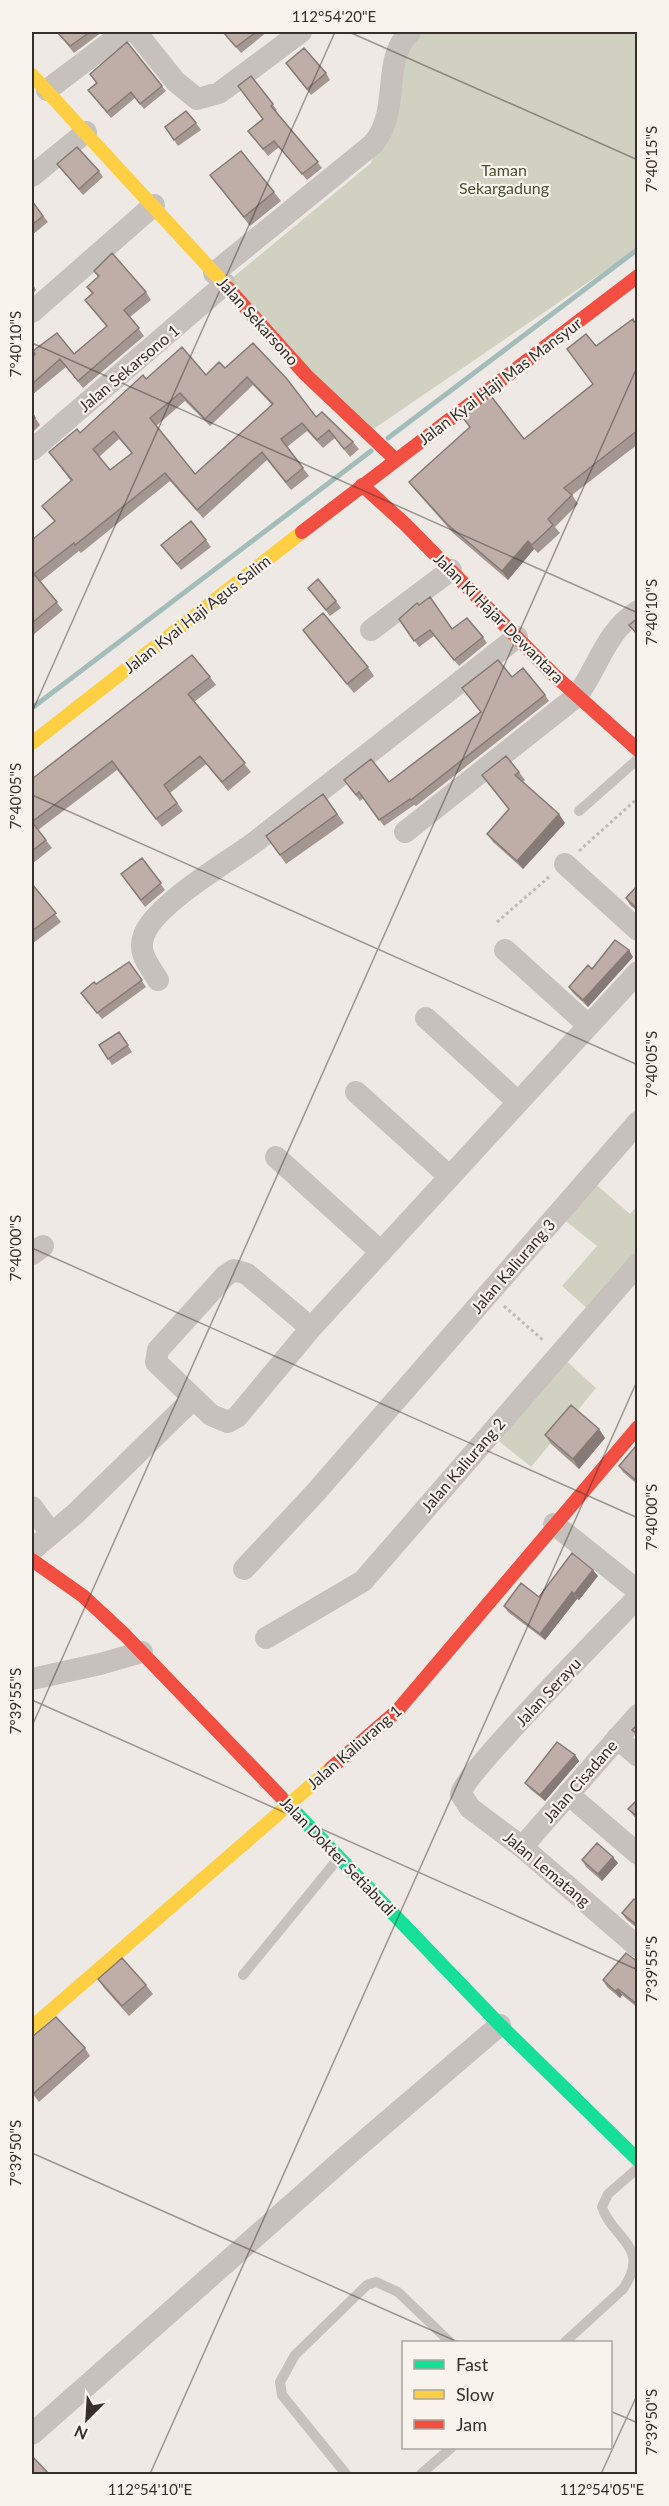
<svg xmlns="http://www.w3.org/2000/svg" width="669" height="2506" viewBox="0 0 669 2506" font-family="Lato,sans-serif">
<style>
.green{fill:#d0d1c0}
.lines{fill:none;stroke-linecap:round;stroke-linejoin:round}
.stream{stroke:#a4bdbb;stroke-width:5}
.path{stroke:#c0bab6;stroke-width:3;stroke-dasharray:3 3;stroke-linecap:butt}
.lane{stroke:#c7c1bd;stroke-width:10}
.street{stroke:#c7c1bd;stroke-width:22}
.fast{stroke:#16e098;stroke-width:14}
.slow{stroke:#ffcf43;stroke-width:14}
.jam{stroke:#f24e42;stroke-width:14}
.wall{fill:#a49690;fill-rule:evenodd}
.shaded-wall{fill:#867a76}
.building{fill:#bfaea8;stroke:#867a76;stroke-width:1.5;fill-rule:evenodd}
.ticks{fill:none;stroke:#372f2c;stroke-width:1.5;stroke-opacity:0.45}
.labels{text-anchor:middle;stroke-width:4.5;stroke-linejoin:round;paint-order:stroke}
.park-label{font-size:16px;fill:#495332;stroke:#f9f3ed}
.street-label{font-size:16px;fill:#372f2c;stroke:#f9f3ed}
.neatline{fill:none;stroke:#372f2c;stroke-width:2}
.ticks-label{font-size:15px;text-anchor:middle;fill:#372f2c}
</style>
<rect width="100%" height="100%" fill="#eee9e4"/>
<path class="green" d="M413 32H637V249L369 432 225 284 371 163Z
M593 1182 630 1214 637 1206V1252L588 1309 562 1286 597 1246 562 1218Z
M563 1358 596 1388 531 1467 494 1437Z"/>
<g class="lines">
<path class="stream" d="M388 438 638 249
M32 708 371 451"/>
<path class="path" d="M579 851 638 798
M497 922 549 877
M504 1306 544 1341"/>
<path class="lane" d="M579 811 638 759
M243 1975 337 1860
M565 2342 623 2289C652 2246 613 2240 602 2207L608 2194 638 2168
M346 2474 282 2395 280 2382 295 2355 367 2285 376 2282 398 2292 450 2342
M421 2474 451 2448"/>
<path class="street" d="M136 32 175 81 197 99 219 93 301 32
M47 90 124 32
M32 176 86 132
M214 273 373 144C402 110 380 60 410 32
M32 312 154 205
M32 450 225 284
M371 630 451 570
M405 832 577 696C599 666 605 632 638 611
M565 864 638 930
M505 950 588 1025
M158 980C149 965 137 953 144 935 155 904 227 863 255 842 342 774 430 706 517 637
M426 1018 518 1102
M356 1092 450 1177
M276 1157 381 1252
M32 1254 43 1246
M311 1328 247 1274 234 1270 225 1276 158 1350 156 1362 211 1415 228 1422 237 1417 311 1328 638 972
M32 1507 51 1533
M554 1524 638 1591
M32 1550 75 1514 193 1399
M244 1569 316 1492 638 1122
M638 1597C613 1623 463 1775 461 1794L470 1808 522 1847 638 1947
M266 1638 363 1581 638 1264
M32 1679 100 1664 142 1652
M617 1738 638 1756
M568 1794 638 1854
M522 1847 638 1715
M32 2434 349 2154 500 2025"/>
<path class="fast" d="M281 1797 500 2025 638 2160"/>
<path class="slow" d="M32 75 228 288
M32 743 302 532
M32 2027 331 1768"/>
<path class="jam" d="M228 288 306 375 396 460
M362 485 405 524 553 674 638 750
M302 532 638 276
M32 1560 83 1596 125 1635 281 1797
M331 1768 397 1711 638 1427"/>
</g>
<path class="wall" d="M57 32H102L74 53Z
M223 32H267L241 53Z
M286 63 326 73 330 80 311 95Z
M90 74 162 86 166 91 144 109 135 98 111 118 88 90 96 83Z
M251 76 277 110 276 111 322 168 307 180 279 147 268 156 248 131 263 119Z
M196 123 201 130 178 146 165 127Z
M57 164 99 171 103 177 83 195Z
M210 175 274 192 281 201 250 226Z
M32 201 48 222 32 235Z
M94 271 146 292 151 300 130 317 144 336 83 388 66 367 32 395V358L74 354 107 327 85 300 92 294 87 287 98 277Z
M32 283 36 290 32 295Z
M638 319V444L572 495 578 504 555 527 560 533 538 553 534 549 508 580 453 533 415 490 409 482 470 427 463 418 524 439 593 384 596 346Z
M253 343 316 417 353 442 359 449 350 457 335 438 323 448 307 431 287 447 309 476 291 490 267 460 203 518 170 481 81 553 79 551 40 582 63 610 32 636V547L55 522 42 506 71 481 49 452 80 433 146 379 206 375 225 368ZM253 385 272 405 195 474 156 426 185 401 210 426ZM119 439 132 453 110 470 99 457Z
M32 413 40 425 32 433Z
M206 540 211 547 181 570 161 545Z
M308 588 336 601 341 608 330 616Z
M419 605 452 629 483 637 487 643 459 666 434 636 419 647 399 619Z
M303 630 368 667 374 676 354 693 309 639Z
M210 677 216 685 194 702 251 772 228 791 206 764 170 793 183 811 162 827 117 770 38 830 52 848 32 864V779Z
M512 677 545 695 549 701 416 806 414 805 384 826 363 798 360 801 344 780 389 782 481 712 462 688Z
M519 772 525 780 523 782 565 823 523 869 493 842 487 834 509 810 482 775Z
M323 794 344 823 286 864 266 836Z
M142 858 165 890 145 907 121 874Z
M32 884 61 922 32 944Z
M638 885V912L630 905 626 898Z
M633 957 588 1007 573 993 569 987 592 969Z
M129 962 146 987 102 1019 86 999Z
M119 1032 132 1052 112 1065 99 1045Z
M599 1429 605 1438 579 1469 551 1444 545 1435Z
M638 1450V1485L623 1472 619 1466Z
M598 1576 579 1600 577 1599 545 1640 508 1612 504 1606 539 1597Z
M575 1755 579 1761 545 1801 530 1789 525 1783Z
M638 1799V1820L633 1815 628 1809Z
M582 1860 618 1863 602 1881 586 1867Z
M638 1902V1929L626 1919 622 1913Z
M638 1962V2008L622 1995 620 1998 607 1987 603 1980Z
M98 1979 146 1985 153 1994 129 2016 104 1988Z
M32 2037 85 2048 90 2056 39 2102 32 2093Z"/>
<path class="shaded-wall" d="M528 541 534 549 508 580 502 571Z
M559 814 565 823 523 869 517 861Z
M629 950 633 957 588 1007 583 1000Z
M599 1429 605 1438 579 1469 573 1459Z
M593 1570 598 1576 579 1600 574 1594Z
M572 1592 577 1599 545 1640 540 1634Z
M575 1755 579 1761 545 1801 540 1795Z
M613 1857 618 1863 602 1881 598 1874Z
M618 1989 622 1995 620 1998 615 1991Z"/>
<path class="building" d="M57 32H90L70 46Z
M223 32H256L236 47Z
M127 42 162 86 140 104 131 92 107 112 88 90 97 83 90 74Z
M304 48 326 73 307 89 286 63Z
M251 76 273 104 271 106 318 162 302 174 274 141 263 149 248 131 263 119 238 86Z
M186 111 196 123 174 140 165 127Z
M77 147 99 171 79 189 57 164Z
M241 151 274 192 244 217 210 175Z
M32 201 43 216 32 225Z
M112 253 146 292 124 310 139 328 78 381 60 359 32 384V358L35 354 33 351 57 333 74 354 107 326 85 300 93 293 87 287 99 276 94 271Z
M633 319 634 322 638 319V430L564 488 572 495 548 519 553 525 532 545 528 541 502 571 447 524 409 482 470 427 463 418 491 396 524 439 593 384 567 349 586 334 596 346Z
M253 343 287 379 316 417 322 412 353 442 344 449 329 430 317 440 302 423 281 439 303 468 286 482 262 452 197 510 165 473 75 545 74 543 34 574 57 602 32 623V547L33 546 32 544V540L55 521 42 506 72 480 49 452 77 429 80 433 143 375 146 379 182 347 206 375 219 362 225 368ZM247 377 273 404 195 474 150 418 180 393 205 419ZM114 431 132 453 110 470 93 449Z
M32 413 35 418 32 421Z
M191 521 206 540 177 564 161 545Z
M318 579 336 601 326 610 308 588Z
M430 597 452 629 467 618 483 637 454 660 430 630 414 641 399 619 417 603 419 605Z
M323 613 368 667 347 684 303 630Z
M638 618V635L629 625Z
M192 655 210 677 188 694 245 763 222 782 200 756 164 785 177 803 156 819 112 761 32 822 46 840 32 851V779Z
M498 660 512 677 523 668 545 695 411 800 410 799 379 820 359 792 356 795 344 780 371 759 389 782 481 712 462 688Z
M506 756 519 772 515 775 559 814 517 861 487 834 509 809 482 775Z
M323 794 337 814 280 855 266 836Z
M142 858 161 883 141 900 121 874Z
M32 884 56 913 32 931Z
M638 885V910L626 898Z
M615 940 629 950 583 1000 569 987 588 965 592 969Z
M129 962 142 980 97 1013 81 993 94 982 96 984Z
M119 1032 128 1045 108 1059 99 1045Z
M571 1405 599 1429 573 1459 545 1435Z
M635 1447 638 1450V1482L619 1466Z
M572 1553 593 1570 574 1594 572 1592 540 1634 504 1606 521 1583 539 1597Z
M638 1724V1735L632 1730Z
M557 1742 575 1755 540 1795 525 1783Z
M638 1799V1817L628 1809Z
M597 1843 613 1857 598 1874 582 1860Z
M634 1899 638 1902V1926L622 1913Z
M626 1953 638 1962V1965L635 1968 638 1971V2005L618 1989 615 1991 603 1980Z
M122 1958 146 1985 122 2006 98 1979Z
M56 2017 85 2048 33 2094 32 2092V2037Z
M32 2456 49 2474 48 2475H32Z"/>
<path class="ticks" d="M349 32 638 160M32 343 638 613M32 712 335 32M32 795 638 1065M32 1248 638 1518M32 1700 638 1970M32 1726 638 365M32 2153 458 2342M610 2411 638 2423M150 2474 638 1379M601 2474 638 2393"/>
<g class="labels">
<g class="park-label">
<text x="504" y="176">Taman<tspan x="504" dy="18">Sekargadung</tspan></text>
</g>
<g class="street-label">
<text transform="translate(258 321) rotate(48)" y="6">Jalan Sekarsono</text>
<text transform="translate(129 368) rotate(-40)" y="6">Jalan Sekarsono 1</text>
<text transform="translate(500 381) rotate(-37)" y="6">Jalan Kyai Haji Mas Mansyur</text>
<text transform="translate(197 614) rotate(-38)" y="6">Jalan Kyai Haji Agus Salim</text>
<text transform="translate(499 618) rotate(45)" y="6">Jalan Ki Hajar Dewantara</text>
<text transform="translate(513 1266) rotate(-49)" y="6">Jalan Kaliurang 3</text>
<text transform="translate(463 1465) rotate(-49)" y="6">Jalan Kaliurang 2</text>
<text transform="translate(548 1692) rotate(-47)" y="6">Jalan Serayu</text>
<text transform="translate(354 1747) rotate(-41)" y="6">Jalan Kaliurang 1</text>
<text transform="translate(580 1781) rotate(-49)" y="6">Jalan Cisadane</text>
<text transform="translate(338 1856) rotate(46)" y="6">Jalan Dokter Setiabudi</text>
<text transform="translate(547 1869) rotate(40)" y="6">Jalan Lematang</text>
</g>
</g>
<rect width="669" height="2506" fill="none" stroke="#f9f3ed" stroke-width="66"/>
<rect x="402" y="2341" width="210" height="108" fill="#f9f3ed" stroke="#aba5a0" stroke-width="1.5"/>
<rect x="414" y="2360" width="30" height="9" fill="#16e098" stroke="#aba5a0" stroke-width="1.5"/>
<text x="456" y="2371" font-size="18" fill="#372f2c">Fast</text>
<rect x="414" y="2390" width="30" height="9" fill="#ffcf43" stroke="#aba5a0" stroke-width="1.5"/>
<text x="456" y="2401" font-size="18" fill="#372f2c">Slow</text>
<rect x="414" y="2420" width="30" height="9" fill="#f24e42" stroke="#aba5a0" stroke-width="1.5"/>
<text x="456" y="2431" font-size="18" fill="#372f2c">Jam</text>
<g transform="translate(87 2419) rotate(204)" stroke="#f9f3ed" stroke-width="4.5" paint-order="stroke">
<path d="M0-4.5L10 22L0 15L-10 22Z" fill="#372f2c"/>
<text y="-9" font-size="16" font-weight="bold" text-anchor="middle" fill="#372f2c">N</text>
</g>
<rect x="33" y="33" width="603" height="2440" class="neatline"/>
<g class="ticks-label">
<text x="334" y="22">112°54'20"E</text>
<text transform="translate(652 159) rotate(-90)" y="5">7°40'15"S</text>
<text transform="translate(16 344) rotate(-90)" y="5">7°40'10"S</text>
<text transform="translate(652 612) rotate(-90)" y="5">7°40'10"S</text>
<text transform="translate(16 796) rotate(-90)" y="5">7°40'05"S</text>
<text transform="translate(652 1064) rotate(-90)" y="5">7°40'05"S</text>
<text transform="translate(16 1248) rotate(-90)" y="5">7°40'00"S</text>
<text transform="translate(652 1517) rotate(-90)" y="5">7°40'00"S</text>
<text transform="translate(16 1701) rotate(-90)" y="5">7°39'55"S</text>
<text transform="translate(652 1969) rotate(-90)" y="5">7°39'55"S</text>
<text transform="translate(16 2153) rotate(-90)" y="5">7°39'50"S</text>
<text transform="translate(652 2422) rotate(-90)" y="5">7°39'50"S</text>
<text x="150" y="2495">112°54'10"E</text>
<text x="602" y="2495">112°54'05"E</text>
</g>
</svg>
